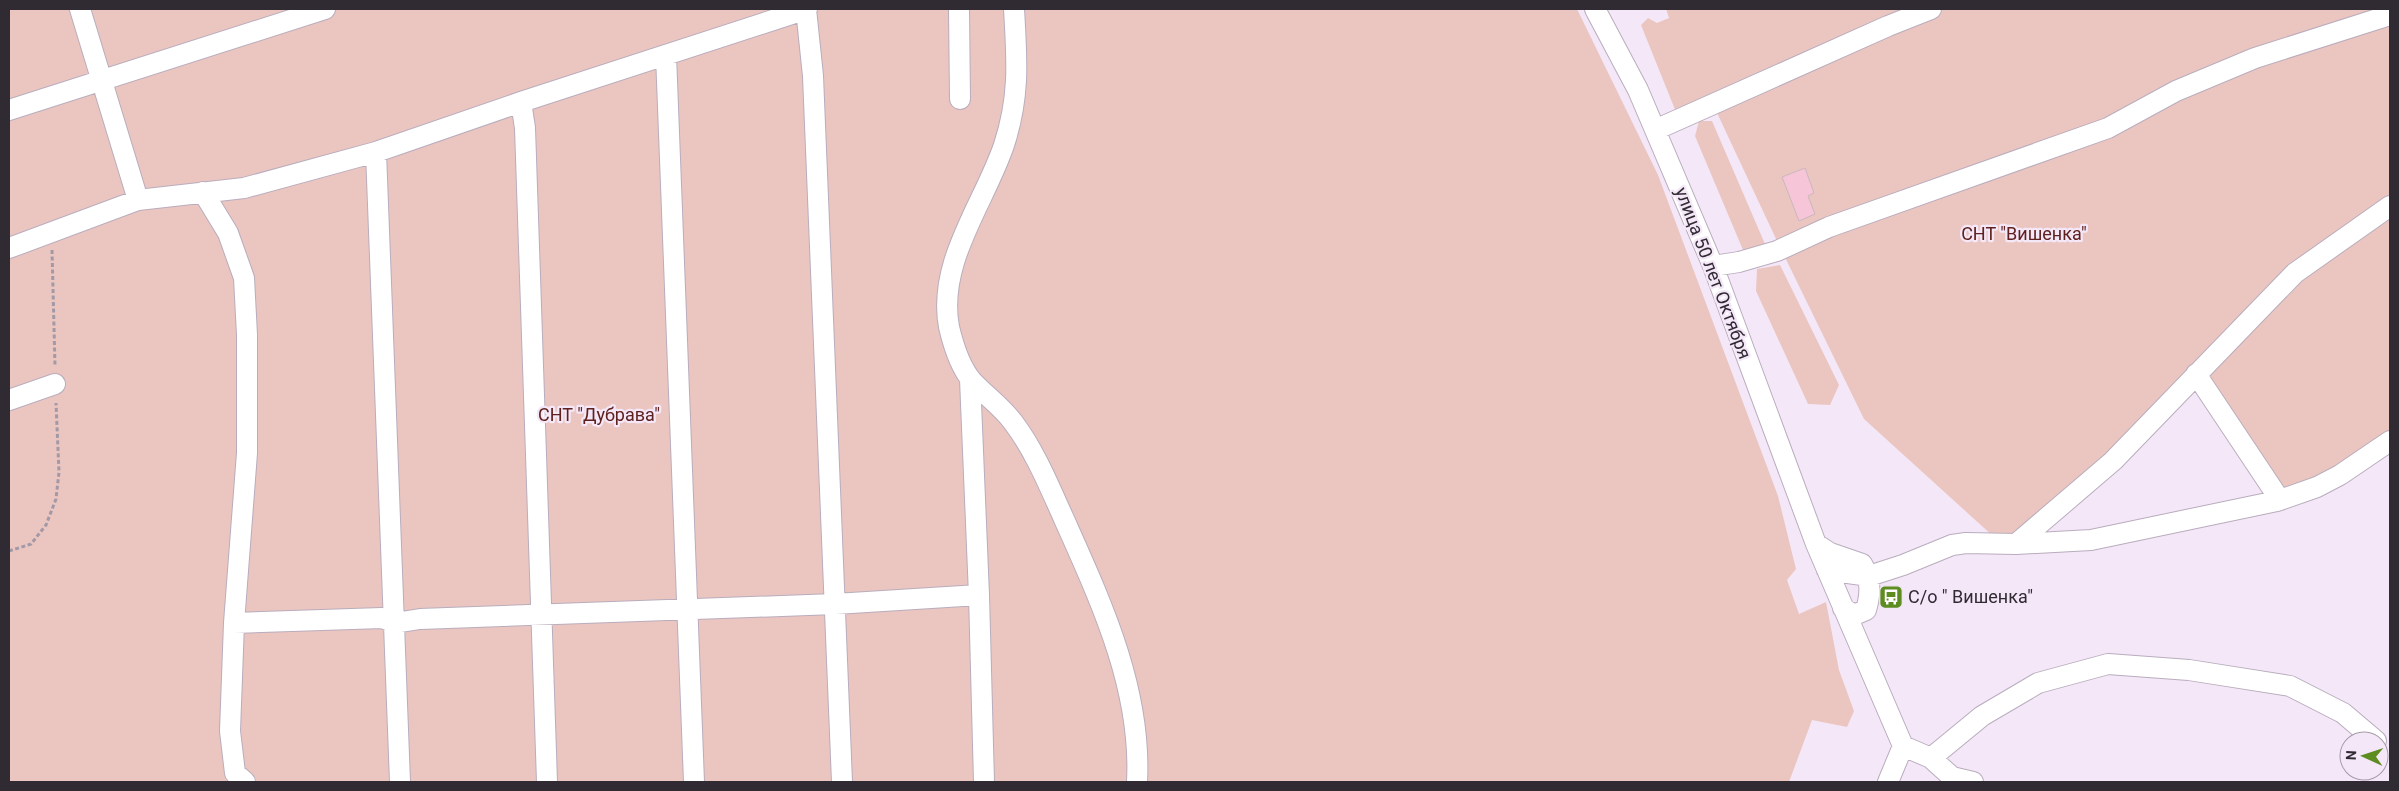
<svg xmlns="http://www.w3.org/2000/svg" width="2399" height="791" viewBox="0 0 2399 791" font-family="Roboto,sans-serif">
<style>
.green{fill:#ebc6c1}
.building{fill:#f6c5d8;stroke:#cbb6be}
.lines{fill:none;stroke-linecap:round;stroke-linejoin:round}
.minor-casing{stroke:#b9adbd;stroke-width:22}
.path{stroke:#a399a6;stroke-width:3;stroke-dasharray:4 2.5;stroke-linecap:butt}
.minor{stroke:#fff;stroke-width:20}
.labels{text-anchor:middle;stroke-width:4.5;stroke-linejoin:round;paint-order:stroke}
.park-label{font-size:18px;fill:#5f211d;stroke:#f4e7f8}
.street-label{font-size:18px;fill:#302b32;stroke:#f4e7f8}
.poi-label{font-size:18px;fill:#302b32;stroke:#f4e7f8;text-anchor:start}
</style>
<rect width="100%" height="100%" fill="#f4e7f8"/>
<path class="green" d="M9 9H1577L1658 175 1778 496 1796 569 1787 580 1799 614 1826 602 1839 670 1854 711 1847 727 1812 720 1789 782H9Z
M1666 9H2390V434L2333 472 2268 497 2193 385 2013 538 1994 537 1864 419 1777 241 1711 100 1676 112 1641 25 1648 18 1657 23 1669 18Z
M1699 121H1712L1765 244 1743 250 1695 136Z
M1780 265 1839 385 1830 405 1808 404 1756 291 1757 269Z"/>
<path class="building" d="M1805 168 1814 193 1808 196 1815 214 1799 221 1782 177Z"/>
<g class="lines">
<g class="minor-casing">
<path id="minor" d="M80 9 138 200
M806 9 813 76 842 782
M959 9 960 99
M1014 9C1017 60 1020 96 1004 145 984 204 937 262 949 327 953 344 961 368 972 381 985 395 1002 407 1013 422 1035 451 1049 486 1064 519 1101 602 1142 689 1137 782
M1595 9 1638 90 1713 266 1816 544 1903 746 1931 758 1952 777 1973 782
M666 55 694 782
M521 102 525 128 547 782
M9 110 325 9
M1655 130 1888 26 1931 9
M376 152 400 782
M203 192 228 233 244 278 247 335V453L234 623 230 731 235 773 245 782
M9 248 138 200 244 188 376 152 521 102 807 9
M1713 266 1739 262 1777 251 1829 227 2108 128 2176 91 2255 58 2390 15
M2196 374 2280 500
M9 400 55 384
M1816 544 1830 553 1862 564C1871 579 1871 593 1866 610L1854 615 1843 608
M2016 544 2113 461 2295 273 2390 206
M1827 570 1869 576 1903 565 1952 545 1966 543 2016 544 2091 540 2277 501 2317 487 2340 475 2390 441
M979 595 984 782
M234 623 382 618 395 623 420 619 835 604 979 595 970 379
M1931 758 1982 716 2038 683 2108 664 2189 670 2290 686 2343 713 2376 741
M1888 782 1903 746"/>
</g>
<path class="path" d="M52 250 55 366
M9 551 31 544 46 525 56 499 59 472 56 403"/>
<use href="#minor" class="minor"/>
</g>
<defs>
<g id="bus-square" transform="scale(1.25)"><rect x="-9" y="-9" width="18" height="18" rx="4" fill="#5d8c20" stroke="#f4e7f8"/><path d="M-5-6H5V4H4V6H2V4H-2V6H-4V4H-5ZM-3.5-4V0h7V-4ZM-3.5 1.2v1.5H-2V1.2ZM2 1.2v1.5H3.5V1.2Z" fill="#fff"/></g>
</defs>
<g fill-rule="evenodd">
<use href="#bus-square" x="1891" y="597"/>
</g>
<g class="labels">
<g class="park-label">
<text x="2024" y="240">СНТ "Вишенка"</text>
<text x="599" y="421">СНТ "Дубрава"</text>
</g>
<g class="street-label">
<text transform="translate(1713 273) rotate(69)" y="6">улица 50 лет Октября</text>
</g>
<g class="poi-label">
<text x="1908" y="603">С/о " Вишенка"</text>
</g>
</g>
<rect width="2399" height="791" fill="none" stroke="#302b32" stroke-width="20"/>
<g transform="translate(2364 756) rotate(273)"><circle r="24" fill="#f4e7f8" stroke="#a69ca9"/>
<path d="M0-4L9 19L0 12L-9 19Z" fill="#5d8c20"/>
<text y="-8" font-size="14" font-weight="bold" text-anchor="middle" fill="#302b32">N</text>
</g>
</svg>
